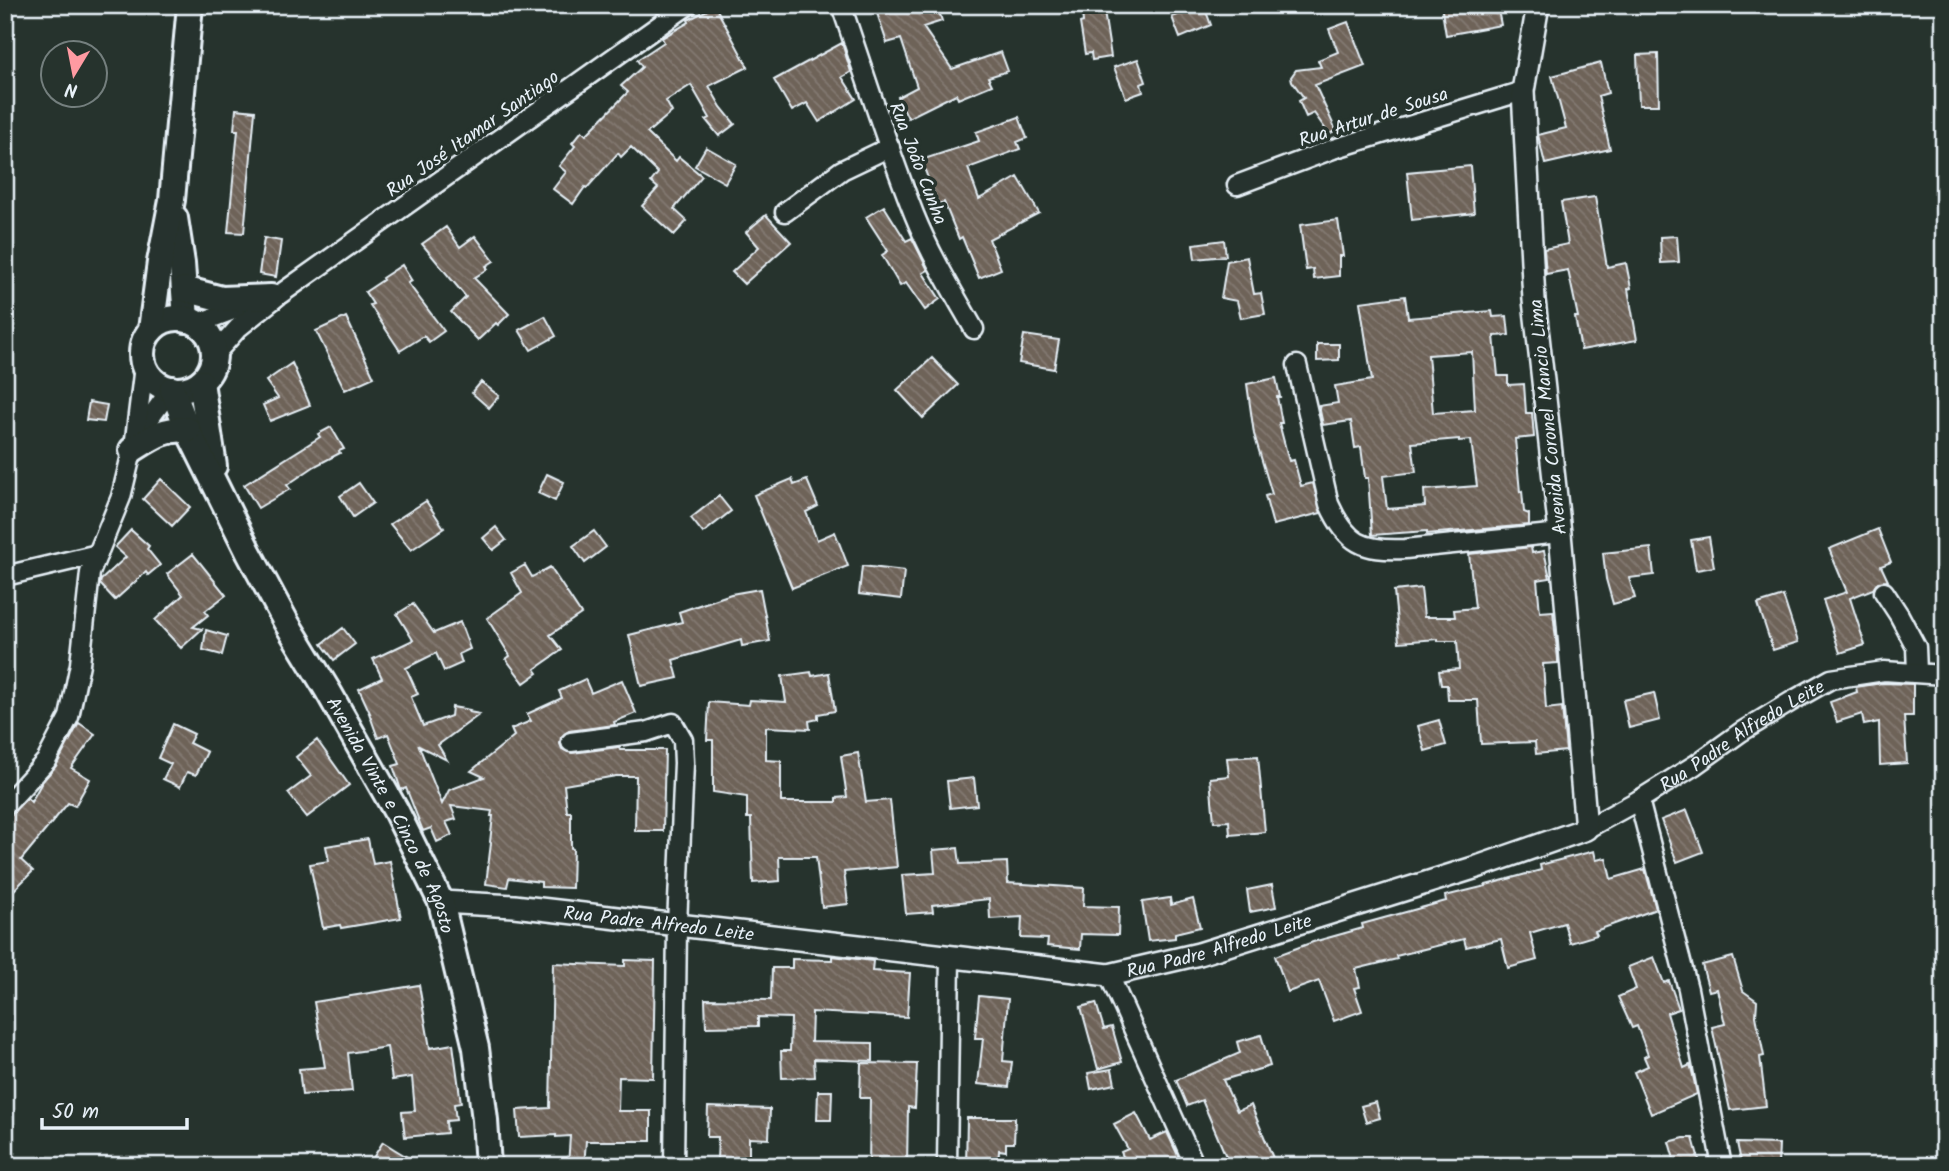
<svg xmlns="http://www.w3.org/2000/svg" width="1949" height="1171" viewBox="0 0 1949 1171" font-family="Kalam,sans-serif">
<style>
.building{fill:url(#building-back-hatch);stroke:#e8f1f8;stroke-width:2;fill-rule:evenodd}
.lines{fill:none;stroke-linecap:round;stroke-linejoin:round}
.minor-casing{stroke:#e8f1f8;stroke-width:23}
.tertiary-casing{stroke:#e8f1f8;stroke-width:26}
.secondary-casing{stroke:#e8f1f8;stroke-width:30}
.minor{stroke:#26332d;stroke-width:18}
.tertiary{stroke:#26332d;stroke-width:21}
.secondary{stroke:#26332d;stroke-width:24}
.labels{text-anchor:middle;stroke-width:7;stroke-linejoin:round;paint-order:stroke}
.street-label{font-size:19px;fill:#e8f1f8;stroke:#26332d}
</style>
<defs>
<pattern id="building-back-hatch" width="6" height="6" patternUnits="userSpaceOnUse" patternTransform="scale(1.75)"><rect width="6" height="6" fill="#6e6359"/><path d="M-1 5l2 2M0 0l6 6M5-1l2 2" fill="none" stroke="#837a72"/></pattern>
</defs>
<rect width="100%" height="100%" fill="#26332d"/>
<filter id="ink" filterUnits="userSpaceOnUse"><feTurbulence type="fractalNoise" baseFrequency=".0143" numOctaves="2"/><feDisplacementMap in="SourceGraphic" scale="14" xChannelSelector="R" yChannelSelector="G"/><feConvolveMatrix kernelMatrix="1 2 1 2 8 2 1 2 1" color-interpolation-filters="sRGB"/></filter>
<g filter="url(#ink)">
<path class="building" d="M889 5H937L942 21 923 27 952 69 1001 52 1008 71 988 77 992 85 958 99 956 94 908 118 898 97 917 87 901 39 887 43 876 10Z
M1081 5H1103L1111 57 1092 60 1091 53 1085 54 1080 23 1083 22Z
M1441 5H1497L1501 25 1446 35Z
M715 6 748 67 709 86 721 107 735 124 719 136 706 120 710 118 691 85 666 101 672 112 647 133 676 161 679 157 702 176 674 209 687 221 674 235 642 206 658 188 651 182 658 173 631 147 621 157 618 153 587 188 585 187 573 204 553 189 566 172 559 166 575 146 572 143 582 131 586 135 628 92 621 86 642 67 637 60 664 42 662 38 689 22 688 20Z
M1204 6 1211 25 1180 38 1172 17Z
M1348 22 1365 66 1315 85 1336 130 1329 134 1314 113 1306 117 1299 101 1304 98 1292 81 1291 77 1296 70 1321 67 1318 60 1338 52 1329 29Z
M842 43 851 72 842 77 856 99 819 122 807 103 792 111 774 80Z
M1658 54 1659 105H1639L1637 55Z
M1138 59 1146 82 1141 84 1143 92 1126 98 1114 67Z
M1601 63 1608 93 1598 96 1610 149 1545 164 1538 135 1566 128 1552 76Z
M236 109 255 111 244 233 228 232 238 130H234Z
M1019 117 1027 138 1017 142 1020 149 968 168 979 199 1018 177 1039 213 989 239 1001 269 979 278 962 237 959 239 944 202 938 204 921 160 979 141 976 132Z
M706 147 736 164 725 183 695 166Z
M1470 166 1474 213 1412 220 1407 172Z
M1595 197 1607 267 1626 263 1631 288 1628 289 1637 340 1581 350 1575 317H1578L1568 270 1546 274 1544 249 1568 244 1561 202Z
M884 206 906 241 912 238 928 270 923 273 940 299 925 310 906 283 900 286 882 255 888 251 866 217Z
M766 215 791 242 744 284 732 272 759 247 746 232Z
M1338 220 1343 256H1339V276L1314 279 1313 269 1306 270 1300 225Z
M446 227 460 247 475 236 494 261 486 266 488 269 474 278 509 314 498 325 496 323 478 340 451 312 466 297 422 244Z
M1677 236 1679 262 1661 263 1660 237Z
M264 238 281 241 276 277 259 274Z
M1224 240 1226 256 1195 259 1193 244Z
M1247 257 1254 294 1261 293 1265 314 1241 318 1237 301 1221 298 1227 261Z
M402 265 412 281 408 283 444 331 429 342 424 336 400 351 370 305 373 304 365 292 383 280 382 278Z
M1405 296 1408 318 1492 311 1493 317 1507 316 1509 335 1494 336 1498 376H1508V385L1524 384 1526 413H1532L1534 437 1515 439 1520 492 1522 491 1524 512 1529 514V525L1427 534V531L1372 535 1368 478H1365L1361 447 1355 448 1351 421 1323 425 1319 406 1338 403 1335 386 1372 380 1360 302ZM1472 352 1475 410 1433 413 1428 355ZM1459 439V441L1471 440 1477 486 1424 490 1425 506 1387 509 1383 476 1416 472 1412 443Z
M545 316 556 336 531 350 519 330Z
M346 317 374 377 345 390 316 331Z
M1024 335 1059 340 1054 369 1019 363Z
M1317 344H1339V360L1317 361Z
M932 358 958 385 923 418 897 390Z
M292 363 310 405 270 421 263 405 278 398 266 381Z
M1276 378 1280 397H1277L1282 423H1279L1289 461 1294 460 1301 486 1313 483 1321 513 1273 525 1265 496 1272 494 1254 434 1247 384Z
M481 382 499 396 489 408 472 393Z
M89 402 107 405 104 422 86 420Z
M331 427 344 449 339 451 340 453 315 466 287 485 290 489 258 508 244 485 320 437 318 434Z
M547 474 564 482 555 501 538 493Z
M161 479 190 507 172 526 143 499Z
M792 479 794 485 807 480 818 506 806 512 817 540 835 532 848 566 792 588 754 495Z
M359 483 373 503 353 517 340 496Z
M719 496 731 511 703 533 691 518Z
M426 501 444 528 411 550 390 524Z
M496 527 506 540 493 550 483 538Z
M1878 529 1891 562 1881 566 1888 581 1878 582 1873 589 1850 598 1865 645 1840 653 1823 600 1847 592 1829 549Z
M131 530 149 546 147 549 160 565 148 575 146 572 115 600 100 584 101 580 126 557 115 547Z
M594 531 606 547 585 563 573 546Z
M1709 537 1714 567 1696 570 1691 540Z
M1531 547 1532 553 1544 551 1550 578 1537 580 1540 612 1553 611 1558 659V663L1543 664 1546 709 1562 707 1566 751 1536 754 1535 742 1481 744 1478 700H1448L1447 685H1441L1439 671 1459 669 1457 641H1438V639L1399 642 1394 591 1421 588 1424 617H1455L1454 610 1475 608 1469 554Z
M1651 548 1654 575 1629 578 1635 598 1613 604 1606 579 1603 553Z
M193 554 226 595 205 611 208 615 193 627 202 629 181 648 155 620 183 595 167 574Z
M525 565 532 577 550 567 581 614 550 635 562 650 535 669 538 673 524 683 506 659 510 656 487 618 522 593 511 573Z
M862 566 904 571 901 599 859 594Z
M760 589 770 641 742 646 741 640 673 660 678 678 641 686 629 635 682 622 679 612 731 594Z
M1783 596 1798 642 1773 650 1758 604Z
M413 604 434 633 460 622 470 649 459 654 462 663 444 671 436 653 406 668 418 694 411 697 423 726 451 716 452 707 470 710 469 712 480 714 438 745 447 760 419 746 442 804 449 790 484 777 471 771 514 736 511 729 531 721 527 714 562 698 559 691 585 679 591 693 622 680 636 713 614 722 615 725 569 731 561 737 560 744 562 749 572 753 619 747 620 750H665L663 831H635L636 776H616L564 785 567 812H571V848L573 849 572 888 541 887V882L509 878 507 887 486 884 491 843 490 842 493 816H491L492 811 451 806 456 819 446 822 452 835 437 842 431 828 423 831 406 788 401 790 393 766 400 764 388 734 378 738 369 713H370L359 689 382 678 373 659 413 640 397 614Z
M343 628 355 644 334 660 322 644Z
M206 630 227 636 222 655 203 650Z
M811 672 812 676 829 673 835 711 818 714V719L809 721 810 729 766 727V760L781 761V802H836V798L847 797 841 756 858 753 866 802 890 800 897 867 844 872 848 904 822 907 816 857H779L780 881 753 883 751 818H747V797L713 792V740H707L709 702 749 705 750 700 786 702 782 676Z
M1882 683 1913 684V716H1904L1907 763 1880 765 1879 722 1864 725 1862 714 1837 722 1830 702 1857 692 1856 687Z
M1654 693 1660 720 1629 728 1623 700Z
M1439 720 1446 745 1425 751 1418 726Z
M79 723 95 734 71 768 90 779 75 806 68 803 21 860 33 871 5 899V820L27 798 31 802 42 782 56 766Z
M173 724 194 734 189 743 207 752 196 775 187 772 180 787 163 779 171 764 158 758Z
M317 740 349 785 307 817 288 793 311 776 296 757Z
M1258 756 1265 832 1230 835 1229 821 1214 822 1210 778 1229 776 1227 758Z
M974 778 977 805 950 808 947 781Z
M1687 810 1703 852 1677 862 1661 820Z
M368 839 373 864 390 861 401 918 341 928 340 925 323 928 310 864 329 861 326 846Z
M958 848 960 864 1007 862 1008 883 1084 888 1083 906 1119 907 1118 935 1081 934 1080 949 1047 946 1048 939 1021 938 1022 917 990 919 989 899 932 905 933 912 906 914 902 875 935 873 933 850Z
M1594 851 1596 860 1606 858 1611 879 1645 869 1656 909 1595 931 1597 935 1570 943 1564 923 1530 933 1537 960 1508 968 1501 939 1466 947 1464 939 1396 956 1397 959 1356 969 1360 987 1354 988 1362 1011 1334 1021 1319 981 1288 992 1275 956 1313 942 1363 928 1362 924 1446 901 1445 896 1486 886V885L1541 870 1540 865Z
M1272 885 1276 907 1250 912 1247 890Z
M1170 898 1171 905 1193 899 1200 927 1175 933V938L1148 941 1142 902Z
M832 956 873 961 872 971 910 973 907 1017 812 1012 811 1042 873 1043V1061L814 1059 815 1077 782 1078 781 1051H790L791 1018 758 1017V1026L706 1027 705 999 771 1000 772 968H792V959L832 960Z
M1654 957 1664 983 1669 981 1679 1009 1667 1013 1684 1068 1690 1065 1692 1071 1697 1094 1651 1114 1634 1072 1648 1066 1644 1057 1648 1055 1637 1026 1632 1028 1618 997 1636 989 1628 967Z
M1733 957 1743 991 1757 1001 1756 1016 1764 1056 1760 1057 1766 1106 1730 1110 1712 1027 1725 1024 1717 989 1709 991 1702 965Z
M625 960 655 961 653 1078 619 1077 618 1111H651V1141H586L584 1166H568L570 1136 556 1137V1135L519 1137 517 1110 550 1108 553 963 625 966Z
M419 985 430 1048 453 1044 461 1103 454 1104 456 1120 446 1121 447 1133 405 1137 402 1112 415 1111 412 1077 392 1080 387 1047 348 1053 352 1091 302 1095 299 1069 325 1067 314 1002Z
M979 996 1008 999 1003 1061 1012 1062 1009 1087 978 1084 983 1038H975Z
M1096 1003 1104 1029 1112 1027 1122 1062 1098 1069 1081 1007Z
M1261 1035 1270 1066 1223 1080 1237 1111 1251 1105 1273 1158 1254 1166H1230L1202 1100 1187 1106 1176 1080 1240 1053 1237 1042Z
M861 1063 917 1064 915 1108 908 1107 907 1166H869L870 1098H860Z
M1112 1069 1115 1084 1091 1089 1088 1073Z
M818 1091H832L831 1120H817Z
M1376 1102 1380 1118 1366 1122 1361 1106Z
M708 1107 770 1109 769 1139 749 1138V1161L717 1160 718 1137H707Z
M1136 1113 1150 1140 1167 1132 1180 1160 1166 1166H1127L1121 1152 1128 1149 1114 1124Z
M967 1118H1015L1014 1143H1006V1151L999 1150 998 1166H966Z
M1684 1138H1693L1700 1163 1690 1166H1676L1669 1142Z
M383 1142 394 1149 422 1166H386L373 1158Z
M1737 1143 1779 1144 1778 1166H1742Z"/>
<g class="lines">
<g class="minor-casing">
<g id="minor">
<path d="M841 5C865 75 887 146 914 214 930 254 953 292 974 329"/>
<path d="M1237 185 1333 149 1523 91"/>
<path d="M785 212 842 170 890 147"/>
<path d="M196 324 249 304"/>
<path d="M214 355 238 328 279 295 688 5"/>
<path d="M1297 365 1329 504C1347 544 1363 551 1405 549L1560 533"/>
<path d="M137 436 171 389"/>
<path d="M5 576 98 554"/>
<path d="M1884 592 1899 615 1916 647 1917 672"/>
<path d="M571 742 646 732 673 723 683 740 684 763 677 925 674 1166"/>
<path d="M1639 800 1688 989 1722 1166"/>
<path d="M5 806 46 761 69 717 80 664 90 573 121 497 135 439 144 366"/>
<path id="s1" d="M1586 829 1639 800 1695 765 1741 732 1792 701 1831 679 1884 671 1944 675"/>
<path d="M1109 975 1195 1166"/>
<path d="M947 1166 950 956"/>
</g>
</g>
<g class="tertiary-casing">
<g id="tertiary">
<path id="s2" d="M441 902 514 906 1109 975 1199 954 1480 866 1586 829 1560 533 1534 300 1523 91 1538 5"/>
</g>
</g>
<g class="secondary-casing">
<g id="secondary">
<path d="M175 218 182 263 186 320"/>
<path d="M184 289 222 299 271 297"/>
<circle cx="178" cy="354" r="36"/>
<path d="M151 330 160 262 172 200 190 5"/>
<path d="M201 382 214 466"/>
<path id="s3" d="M172 389 188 430 249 553 286 622 328 691 396 811 441 902 476 1048 485 1120 488 1166"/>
<path d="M132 450C151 438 165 427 188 430"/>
</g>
</g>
<use href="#minor" class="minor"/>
<use href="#tertiary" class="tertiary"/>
<use href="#secondary" class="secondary"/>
</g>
</g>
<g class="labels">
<g class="street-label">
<text transform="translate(1373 116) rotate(-18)" y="7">Rua Artur de Sousa</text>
<text transform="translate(472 133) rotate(-35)" y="7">Rua José Itamar Santiago</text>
<text transform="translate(919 163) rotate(69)" y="7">Rua João Cunha</text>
<text transform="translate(1547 417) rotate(-96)" y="7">Avenida Coronel Mancio Lima</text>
<text dy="7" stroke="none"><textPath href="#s1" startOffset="182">Rua Padre Alfredo Leite</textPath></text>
<text dy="7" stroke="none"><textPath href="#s3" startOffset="480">Avenida Vinte e Cinco de Agosto</textPath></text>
<text dy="7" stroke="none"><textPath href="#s2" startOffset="219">Rua Padre Alfredo Leite</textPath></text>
<text dy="7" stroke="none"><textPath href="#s2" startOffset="786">Rua Padre Alfredo Leite</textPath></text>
</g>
</g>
<rect width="1949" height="1171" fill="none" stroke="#26332d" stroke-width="28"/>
<rect x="14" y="14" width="1921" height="1143" fill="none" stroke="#e8f1f8" stroke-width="2.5" filter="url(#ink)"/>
<g transform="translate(74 74) rotate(190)"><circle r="33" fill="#26332d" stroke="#747f7e" stroke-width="2"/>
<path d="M0-5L12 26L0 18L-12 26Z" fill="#ff9aa2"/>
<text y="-10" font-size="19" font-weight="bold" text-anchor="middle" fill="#e8f1f8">N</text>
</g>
<path d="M42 1118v10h145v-10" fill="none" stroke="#e8f1f8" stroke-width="3.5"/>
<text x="52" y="1118" font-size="21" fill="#e8f1f8" stroke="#26332d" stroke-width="5" paint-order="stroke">50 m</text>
</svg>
